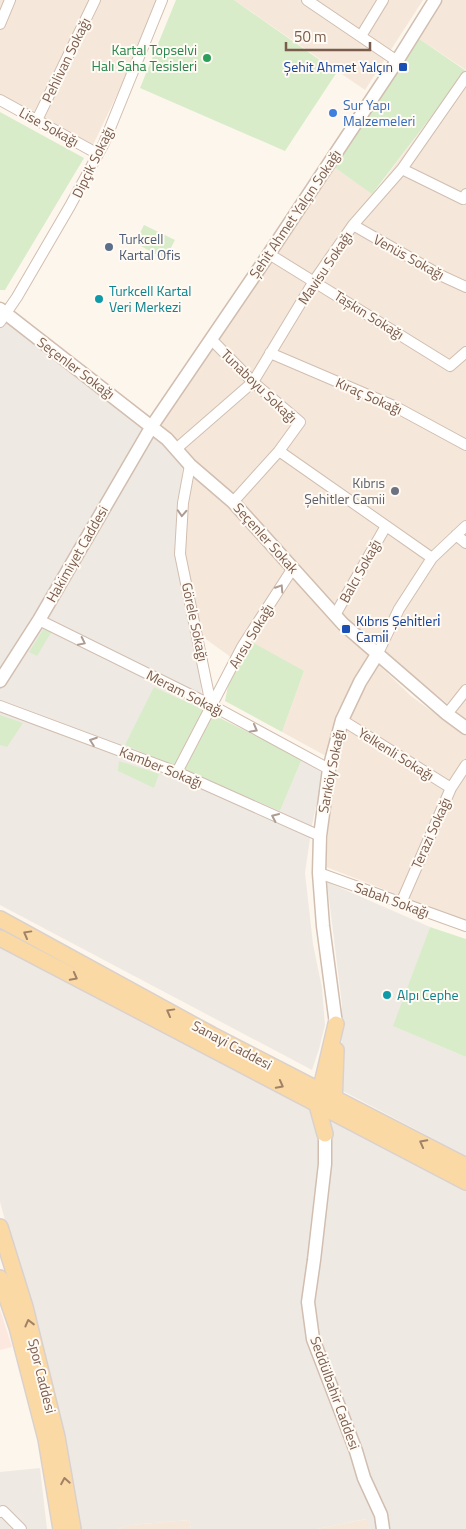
<svg xmlns="http://www.w3.org/2000/svg" width="466" height="1529" viewBox="0 0 466 1529" font-family="'Titillium Web',sans-serif">
<style>
.residential{fill:#f5e8da}
.commercial{fill:#fde8e0}
.industrial{fill:#efe9e4}
.green{fill:#d8ecc9}
.lines{fill:none;stroke-linecap:round;stroke-linejoin:round}
.minor-casing{stroke:#d1beb0;stroke-width:12}
.tertiary-casing{stroke:#d1beb0;stroke-width:15}
.primary-casing{stroke:#dad1cd;stroke-width:18}
.minor{stroke:#fff;stroke-width:10}
.tertiary{stroke:#fff;stroke-width:12}
.primary{stroke:#fbd9a5;stroke-width:15}
.oneway{stroke:#af9d94}
.oneway2{stroke:#a18267}
.leisure-dot{fill:#2e9e5b;stroke:#fffaf3;stroke-width:2}
.transit-dot{fill:#1a4fb4;stroke:#fffaf3;stroke-width:2}
.shop-dot{fill:#3f7fe0;stroke:#fffaf3;stroke-width:2}
.service-dot{fill:#5c6f8a;stroke:#fffaf3;stroke-width:2}
.culture-dot{fill:#0f9aa8;stroke:#fffaf3;stroke-width:2}
.worship-dot{fill:#6b7280;stroke:#fffaf3;stroke-width:2}
.labels{text-anchor:middle;stroke-width:4;stroke-linejoin:round;paint-order:stroke}
.leisure-label{font-size:14px;fill:#27864d;stroke:#fffaf3;text-anchor:end}
.street-label{font-size:14px;fill:#7a5c4d;stroke:#fffaf3}
.transit-label{font-size:14px;fill:#164399;stroke:#fffaf3;text-anchor:end}
.shop-label{font-size:14px;fill:#366cbe;stroke:#fffaf3;text-anchor:start}
.service-label{font-size:14px;fill:#4e5e75;stroke:#fffaf3;text-anchor:start}
.culture-label{font-size:14px;fill:#0d838f;stroke:#fffaf3;text-anchor:start}
.worship-label{font-size:14px;fill:#5b616d;stroke:#fffaf3;text-anchor:end}
</style>
<rect width="100%" height="100%" fill="#fdf6ec"/>
<path class="residential" d="M0 0H162L93 145 0 95Z
M234 0H423L365 90Z
M442 0H466V70L418 38Z
M466 71V719L375 644 331 603 156 425 271 253 334 167 373 194Z
M193 472 225 502 370 654 337 712 326 756 282 732 304 671 239 663 203 637 182 554Z
M379 665 411 696 466 736V921L326 867 332 770 348 717Z
M367 1519 370 1529H317Z
M189 1520 191 1529H118L130 1525Z"/>
<path class="commercial" d="M0 1309 12 1347 0 1350Z"/>
<path class="industrial" d="M0 311 155 429 183 465 178 559 199 650 202 709 154 687 280 811 302 759 324 770 312 825 305 873 313 944 322 988 325 1025 319 1049 312 1070 0 905Z
M327 882 430 927 394 1026 466 1057V1156L341 1090 342 1005Z
M0 945 466 1190V1529H370L366 1519 317 1529H191L189 1520 130 1525 118 1529H80L67 1447 0 1202Z
M40 1468 47 1529H0V1472Z"/>
<path class="green" d="M176 0H234L337 72 285 151 140 88Z
M418 38 466 71 372 194 334 167Z
M0 112 84 158 5 290H0Z
M144 225 175 240 165 259 135 243Z
M44 628 52 631 37 656 29 652Z
M250 641 304 671 282 732 225 701 228 686Z
M154 687 202 709 302 759 280 811 125 745Z
M0 715 23 723 7 747 0 745Z
M119 761 159 774 154 788 118 771Z
M430 927 466 939V1057L393 1026Z"/>
<g class="lines">
<g class="minor-casing">
<path id="minor" d="M307 0 397 61
M0 24 10 0
M361 36 383 0
M0 100 98 154
M37 120 95 0
M402 169 463 199 466 194
M353 225 442 276 466 287
M269 254 450 366 466 352
M0 322 17 297 70 206 104 143 162 0
M211 339 253 382 300 422 279 451 233 502
M270 353 394 406 466 445
M176 449 253 382 314 281 353 225 402 169 466 77
M279 451 432 558
M190 465 183 503 180 554 211 705
M456 535 466 543
M335 615 386 526
M39 620 211 705 329 769
M378 653 399 609 432 558 466 526
M0 706 177 772 320 836
M447 714 466 690
M342 720 451 788
M177 772 242 647 293 568
M319 873 466 926
M401 903 451 788 466 765
M0 1512 3 1511 21 1529"/>
</g>
<g class="tertiary-casing">
<path id="tertiary" d="M0 309 167 439 190 465 233 502 343 624 447 714 466 728
M0 681 39 620 152 426 269 254 397 61 435 0
M336 1024 323 926 319 873 320 836 329 769 342 720 360 682 378 653
M325 1134V1164L314 1260 308 1302 313 1339 356 1451 364 1478 381 1515 383 1529"/>
</g>
<g class="primary-casing">
<path id="primary" d="M0 919 212 1035 466 1166
M0 938 466 1182
M334 1105 336 1050
M325 1134 317 1105 336 1024
M0 1227 25 1307 57 1437 73 1529
M0 1278 17 1327 46 1439 61 1529"/>
</g>
<use href="#minor" class="minor"/>
<use href="#tertiary" class="tertiary"/>
<use href="#primary" class="primary"/>
</g>
<defs><path id="oneway-chevron" d="M-2-3.5L2.5 0L-2 3.5" fill="none" stroke-width="1.6" stroke-linecap="round" stroke-linejoin="round" transform="scale(1.25)"/></defs>
<g class="oneway">
<use href="#oneway-chevron" transform="translate(182 513) rotate(93)"/>
<use href="#oneway-chevron" transform="translate(280 588) rotate(-57)"/>
<use href="#oneway-chevron" transform="translate(82 642) rotate(26)"/>
<use href="#oneway-chevron" transform="translate(254 729) rotate(29)"/>
<use href="#oneway-chevron" transform="translate(93 741) rotate(-160)"/>
<use href="#oneway-chevron" transform="translate(275 817) rotate(-155)"/>
</g>
<g class="oneway2">
<use href="#oneway-chevron" transform="translate(27 934) rotate(-151)"/>
<use href="#oneway-chevron" transform="translate(74 977) rotate(28)"/>
<use href="#oneway-chevron" transform="translate(170 1012) rotate(-151)"/>
<use href="#oneway-chevron" transform="translate(280 1085) rotate(28)"/>
<use href="#oneway-chevron" transform="translate(423 1143) rotate(-152)"/>
<use href="#oneway-chevron" transform="translate(29 1323) rotate(-104)"/>
<use href="#oneway-chevron" transform="translate(65 1481) rotate(-100)"/>
</g>
<circle class="leisure-dot" cx="207" cy="58" r="5"/>
<g class="transit-dot">
<rect x="398" y="62" width="10" height="10" rx="2.5"/>
<rect x="341" y="624" width="10" height="10" rx="2.5"/>
</g>
<circle class="shop-dot" cx="333" cy="113" r="5"/>
<circle class="service-dot" cx="109" cy="247" r="5"/>
<g class="culture-dot">
<circle cx="99" cy="299" r="5"/>
<circle cx="387" cy="995" r="5"/>
</g>
<circle class="worship-dot" cx="395" cy="491" r="5"/>
<g class="labels">
<g class="leisure-label">
<text x="197" y="55">Kartal Topselvi<tspan x="197" dy="16">Halı Saha Tesisleri</tspan></text>
</g>
<g class="street-label">
<text transform="translate(66 60) rotate(-64)" y="5">Pehlivan Sokağı</text>
<text transform="translate(49 127) rotate(29)" y="5">Lise Sokağı</text>
<text transform="translate(93 162) rotate(-64)" y="5">Dipçik Sokağı</text>
<text transform="translate(295 214) rotate(-56)" y="5">Şehit Ahmet Yalçın Sokağı</text>
<text transform="translate(409 257) rotate(29)" y="5">Venüs Sokağı</text>
<text transform="translate(325 268) rotate(-56)" y="5">Mavisu Sokağı</text>
<text transform="translate(369 315) rotate(32)" y="5">Taşkın Sokağı</text>
<text transform="translate(76 368) rotate(37)" y="5">Seçenler Sokağı</text>
<text transform="translate(259 386) rotate(44)" y="5">Tunaboyu Sokağı</text>
<text transform="translate(369 396) rotate(24)" y="5">Kıraç Sokağı</text>
<text transform="translate(266 538) rotate(48)" y="5">Seçenler Sokak</text>
<text transform="translate(77 554) rotate(-60)" y="5">Hakimiyet Caddesi</text>
<text transform="translate(360 571) rotate(-61)" y="5">Balcı Sokağı</text>
<text transform="translate(195 622) rotate(78)" y="5">Görele Sokağı</text>
<text transform="translate(251 636) rotate(-59)" y="5">Arısu Sokağı</text>
<text transform="translate(185 693) rotate(27)" y="5">Meram Sokağı</text>
<text transform="translate(396 754) rotate(32)" y="5">Yelkenli Sokağı</text>
<text transform="translate(161 767) rotate(22)" y="5">Kamber Sokağı</text>
<text transform="translate(331 771) rotate(-79)" y="5">Sarıköy Sokağı</text>
<text transform="translate(431 833) rotate(-66)" y="5">Terazi Sokağı</text>
<text transform="translate(392 900) rotate(20)" y="5">Sabah Sokağı</text>
<text transform="translate(232 1045) rotate(28)" y="5">Sanayi Caddesi</text>
<text transform="translate(42 1376) rotate(76)" y="5">Spor Caddesi</text>
<text transform="translate(335 1393) rotate(70)" y="5">Seddülbahir Caddesi</text>
</g>
<g class="transit-label">
<text x="393" y="72">Şehit Ahmet Yalçın</text>
<text x="356" y="626" text-anchor="start">Kıbrıs Şehi̇tleri̇<tspan x="356" dy="16">Cami̇i̇</tspan></text>
</g>
<g class="shop-label">
<text x="343" y="110">Sur Yapı<tspan x="343" dy="16">Malzemeleri</tspan></text>
</g>
<g class="service-label">
<text x="119" y="244">Turkcell<tspan x="119" dy="16">Kartal Ofis</tspan></text>
</g>
<g class="culture-label">
<text x="109" y="296">Turkcell Kartal<tspan x="109" dy="16">Veri Merkezi</tspan></text>
<text x="397" y="1000">Alpı Cephe</text>
</g>
<g class="worship-label">
<text x="385" y="488">Kıbrıs<tspan x="385" dy="16">Şehitler Camii</tspan></text>
</g>
</g>
<path d="M286 42v8h84v-8" fill="none" stroke="#7a5c4d" stroke-width="2.5"/>
<text x="294" y="42" font-size="15" fill="#7a5c4d" stroke="#fffaf3" stroke-width="4" paint-order="stroke">50 m</text>
</svg>
